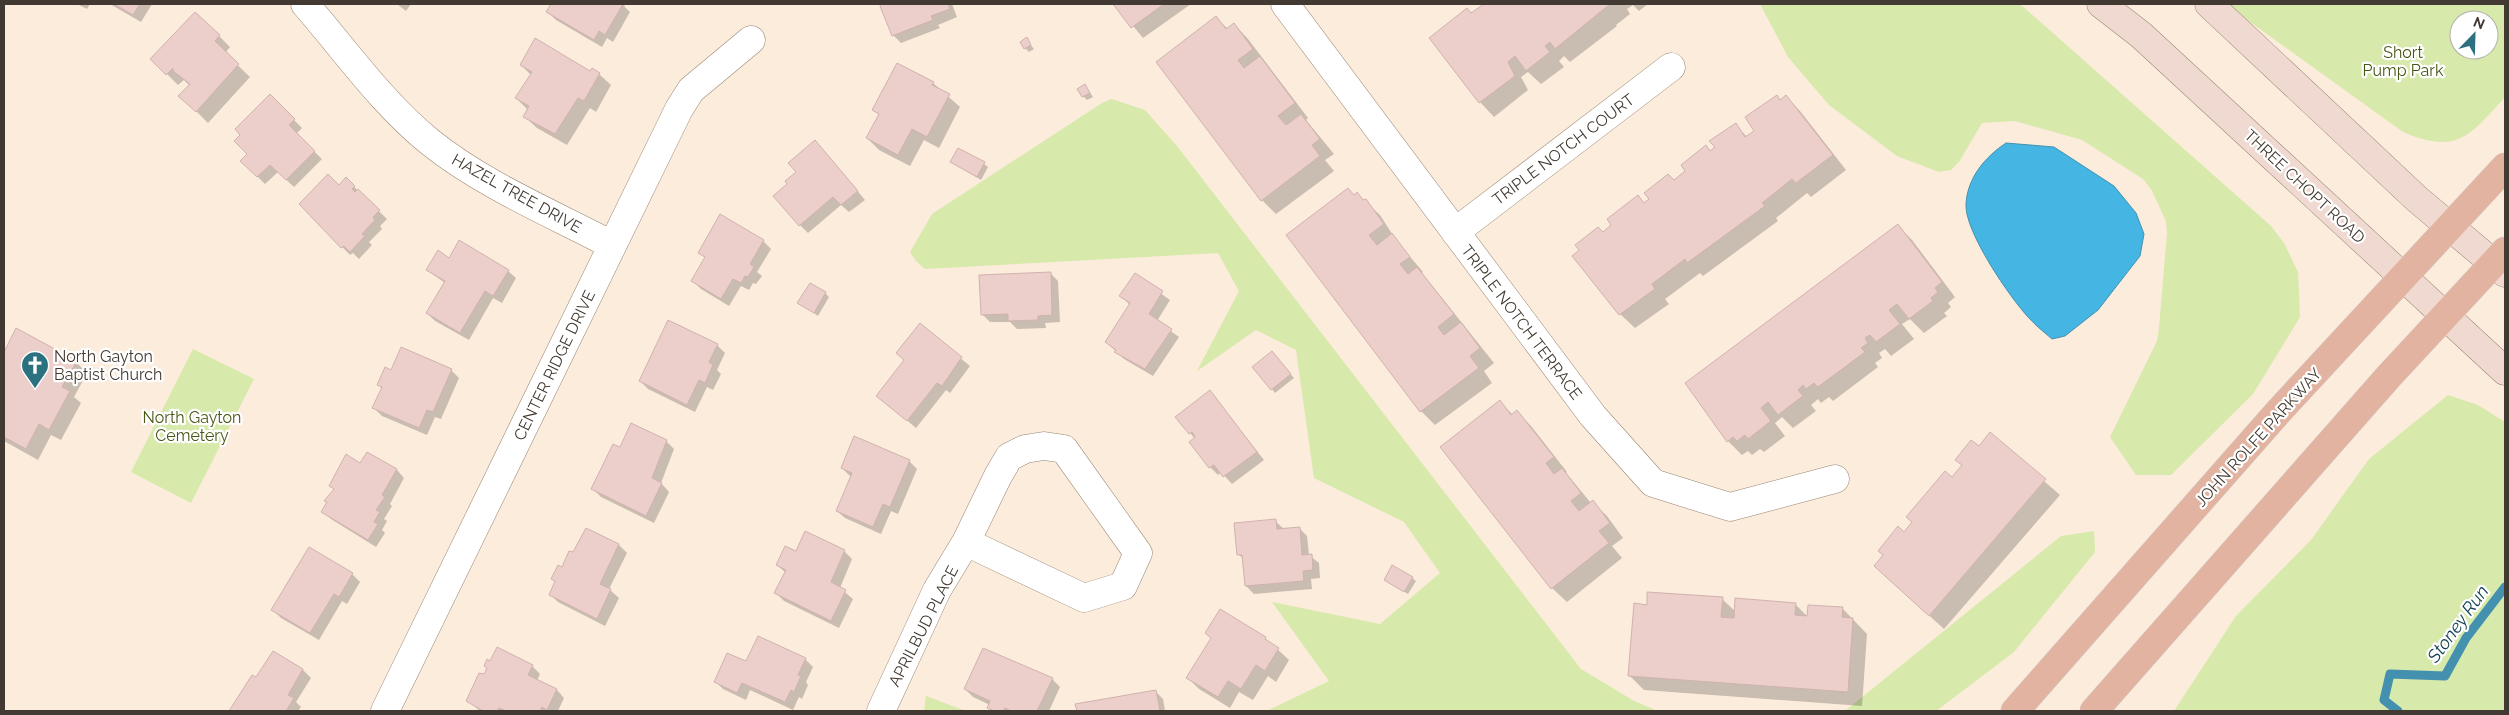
<svg xmlns="http://www.w3.org/2000/svg" width="2509" height="715" viewBox="0 0 2509 715" font-family="Raleway,sans-serif">
<style>
.green{fill:#d7e9ab;fill-rule:evenodd}
.water{fill:#45b6e4;stroke:#4491af}
.shadow{fill:#0003}
.lines{fill:none;stroke-linecap:round;stroke-linejoin:round}
.stream{stroke:#4491af;stroke-width:9}
.building{fill:#eccecb;stroke:#d0b2af}
.street-casing{stroke:#998674;stroke-width:29}
.secondary-casing{stroke:#998674;stroke-width:29}
.primary-casing{stroke:#d9d8d6;stroke-width:29}
.street{stroke:#fff;stroke-width:28}
.secondary{stroke:#f0d9d0;stroke-width:28}
.primary{stroke:#e2b3a1;stroke-width:28}
.labels{text-anchor:middle;stroke-width:4.5;stroke-linejoin:round;paint-order:stroke}
.park-label{font-size:16px;fill:#495716;stroke:#fff}
.street-label{font-size:16px;fill:#423a32;stroke:#fff}
.poi-label{font-size:16px;fill:#423a32;stroke:#fff;text-anchor:start}
.water-label{font-size:18px;font-style:italic;fill:#124255;stroke:#fff}
</style>
<rect width="100%" height="100%" fill="#fcecdc"/>
<path class="green" d="M1760 4H2020L2271 226 2284 243 2298 272 2300 317 2253 394 2171 475H2136L2110 437 2157 341 2159 328 2167 233 2166 221 2151 189 2143 179 2082 140 2015 121 1982 123 1959 162 1951 170 1939 172 1897 156 1829 105 1788 57Z
M2225 4H2505V97C2470 136 2457 155 2403 132ZM2459 20H2489V50H2459Z
M1112 99 1145 110 1177 146 1581 669 1634 701 1658 711H1267L1329 681 1272 602 1380 624 1440 573 1404 522 1314 478 1296 350 1256 330 1197 371 1239 291 1218 253 925 269 916 261 910 252 932 214 1102 103Z
M193 349 254 379 191 503 131 472Z
M2448 395 2478 405 2505 422V711H2174L2236 616 2311 540 2369 459Z
M2094 531 2095 552 2014 652 1936 711H1845L2061 536Z
M926 696 966 711H924Z"/>
<path class="water" d="M2006 143 2054 147 2114 186 2136 213 2144 234 2140 256 2098 310 2065 336 2052 339C2044 332 2036 326 2029 318 2010 298 1965 232 1966 205 1967 178 1985 157 2006 143Z"/>
<path class="shadow" d="M77 4H90L87 9Z
M110 4H152L141 22Z
M397 4H411L406 11Z
M552 4H626L624 6 630 12 613 42 607 38 602 47 556 20 548 12Z
M882 4H952L957 17 938 25 940 28 901 43 893 35 881 6Z
M1115 4H1191L1143 38Z
M1486 4H1648L1639 11 1633 5 1627 9 1630 14 1616 25 1617 26 1570 62 1564 56 1559 61 1564 67 1541 84 1528 72 1521 77 1528 90 1494 117 1480 102 1472 15Z
M196 13 230 47 225 53 250 77 208 123 192 107 190 86 184 80 178 85 152 59Z
M1216 18 1228 29 1234 24 1248 39 1308 118 1306 120 1334 154 1325 160 1334 171 1276 214 1262 200Z
M1026 39 1034 49 1029 52 1025 48Z
M521 65 599 74 611 85 596 112 590 108 567 145 537 128 525 117 528 110 516 98 531 75Z
M898 65 933 83 960 107 939 148 924 140 910 166 879 150 867 138 879 115 874 110Z
M1085 85 1093 97 1087 100 1083 96Z
M270 96 302 128 296 134 322 159 294 187 278 172 265 184 242 161 249 154 242 135Z
M1777 97 1781 100 1786 97 1800 111 1846 170 1811 197 1807 193 1776 218 1778 221 1703 276 1700 273 1665 299 1669 304 1635 328 1620 314 1603 233 1637 196 1645 204 1711 152 1736 125 1747 137 1756 131Z
M823 150 865 200 849 212 841 205 808 233 800 225Z
M952 162 984 164 988 167 981 180Z
M346 179 387 219 380 226 382 229 369 242 372 245 359 259 353 253 350 255 301 204 339 186Z
M1357 194 1380 215 1396 240 1423 272 1422 273 1494 363 1484 371 1492 383 1435 425 1421 411 1355 196Z
M1897 225 1912 240 1955 297 1948 303 1951 307 1944 313 1947 316 1924 333 1910 319 1902 324 1914 339 1891 356 1885 349 1879 353 1882 358 1875 363 1878 367 1833 401 1829 397 1821 403 1818 399 1811 405 1816 411 1793 428 1782 417 1775 423 1785 436 1764 452 1760 449 1752 455 1748 451 1742 455 1728 441Z
M763 241 771 249 757 272 762 276 756 284 753 283 749 290 741 286 729 306 701 289 693 281 706 259 700 253Z
M450 259 508 271 516 278 502 303 493 298 469 340 435 321 427 313 445 283 427 270Z
M1050 273 1058 281 1060 322 1045 323 1046 328 1017 329 1010 322H990L982 314Z
M1135 275 1170 300 1157 321 1179 337 1153 376 1124 359 1106 342 1130 305 1121 296Z
M825 293 829 297 818 316 799 303Z
M920 325 970 366 950 393 946 390 916 428 878 396 905 361Z
M17 330 76 362 87 373 74 397 81 403 61 440 51 435 38 460 4 441V354Z
M717 345 725 353 717 370 721 374 713 390 707 387 695 412 648 389 640 381Z
M1275 356 1294 378 1275 393 1272 389Z
M451 370 459 378 441 419 435 417 427 435 382 416 374 408 382 389 379 385 392 371Z
M1210 392 1264 460 1232 484 1221 472 1218 475 1210 467 1195 439 1177 417Z
M1500 402 1513 415 1517 412 1531 426 1567 472 1566 473 1591 503 1592 502 1607 516 1623 538 1612 546 1622 558 1567 602 1552 588Z
M632 425 666 441 674 449 661 483 669 492 654 523 601 497 593 489 620 449Z
M1990 434 2060 495 1944 629 1890 580 1904 534 1963 466 1956 460 1979 448Z
M368 454 397 470 404 478 390 504 392 506 384 519 387 521 382 530 385 533 376 547 331 519 323 511 328 503 326 501 361 465Z
M909 461 917 469 898 514 891 511 881 534 845 518 837 511 851 477 842 468Z
M1275 521 1284 529 1299 528 1307 536 1309 555 1319 563 1320 578 1311 579 1312 589 1254 594 1246 586 1244 559 1238 554Z
M586 529 619 545 627 553 609 589 619 598 605 626 558 602 550 594 562 569 574 554Z
M844 551 852 559 840 588 853 599 839 628 784 601 776 593 786 573 777 565 796 552Z
M352 574 360 582 347 604 342 601 319 640 281 618 273 610Z
M1412 578 1416 581 1408 594 1385 580Z
M1722 599 1736 612 1795 604 1808 617 1843 609 1867 634 1862 706 1644 690 1629 675 1648 606Z
M1206 633 1265 638 1289 660 1276 682 1268 676 1253 700 1239 692 1230 708 1199 689 1188 678 1212 639Z
M984 650 1052 679 1060 687 1049 711H992L988 707 990 705 973 697 965 689Z
M273 652 303 670 311 678 296 702 301 707 298 711H231L252 677 256 679Z
M805 659 813 667 806 682 808 685 802 699 799 697 793 710 750 690 746 700 723 689 715 681Z
M532 666 540 674 537 681 557 690 564 698 558 711H480L467 700 484 676Z
M1155 691 1163 699 1165 711H1078L1077 705Z"/>
<g class="lines">
<path class="stream" d="M2398 711 2384 700 2390 674 2445 676 2466 638 2505 587"/>
</g>
<path class="building" d="M114 4H140L133 15Z
M551 4H623L605 35 599 31 594 40 546 12Z
M881 4H948L950 9 931 16 933 20 892 36 880 6Z
M1113 4H1164L1131 28Z
M1484 4H1610L1555 49 1550 42 1545 46 1550 52 1526 71 1515 56 1508 62 1515 76 1479 103 1429 38 1467 8 1471 13Z
M195 12 220 35 215 41 239 64 196 112 178 96 190 84 173 71V68L166 75 150 59Z
M1216 16 1226 29 1234 23 1253 49 1238 60 1244 68 1260 56 1295 103 1278 116 1286 125 1301 114 1320 139 1312 145 1320 156 1261 201 1156 62Z
M1027 37 1031 45 1024 49 1020 42Z
M535 38 590 71 592 68 600 73 584 101 578 98 555 134 523 117 529 106 515 98 532 72 520 65Z
M897 63 934 82 932 85 950 94 927 137 912 129 898 155 866 138 879 114 872 110Z
M1085 84 1090 93 1082 97 1077 89Z
M270 94 295 119 289 125 315 151 286 180 270 165 257 177 240 161 247 154 234 141 240 135 235 129Z
M1777 95 1780 100 1786 95 1833 155 1796 183 1792 179 1762 203 1765 206 1687 263 1685 259 1652 284 1655 289 1619 315 1572 256 1579 250 1575 245 1598 227 1603 232 1611 225 1607 219 1638 195 1644 203 1649 199 1644 193 1668 174 1674 180 1685 171 1681 165 1706 145 1710 151 1715 147 1709 141 1736 123 1745 137 1754 131 1745 117Z
M815 140 858 191 841 205 833 197 799 226 773 196 787 184 785 181 796 172 788 163Z
M958 148 985 162 977 177 950 162Z
M328 174 339 185 346 177 355 186 352 189 355 192 358 189 380 210 373 217 375 220 362 234 365 236 350 252 344 246 341 248 299 204Z
M1348 188 1354 195 1357 192 1363 200 1366 199 1384 224 1369 235 1377 245 1392 233 1410 257 1400 264 1408 274 1417 267 1454 314 1438 327 1444 335 1461 322 1480 348 1470 356 1479 368 1420 412 1286 235Z
M720 214 764 240 750 264 754 267 748 277 745 276 741 283 733 279 721 299 691 281 705 257 698 253Z
M1898 224 1942 282 1935 288 1938 292 1931 298 1933 301 1909 319 1897 304 1889 310 1900 324 1876 342 1870 335 1865 338 1868 343 1861 348 1865 352 1818 387 1814 383 1806 389 1803 385 1798 390 1803 396 1778 415 1768 402 1761 408 1771 421 1748 439 1745 435 1737 441 1733 437 1727 442 1685 383Z
M459 240 509 270 493 296 485 291 460 333 426 313 445 281 426 270 438 250 449 258Z
M1051 272 1052 315 1038 316V320L1008 321V314L981 315 979 275Z
M1135 273 1163 291 1149 314 1172 329 1145 369 1114 352 1116 350 1105 342 1130 303 1119 296Z
M810 283 826 292 814 313 797 303Z
M668 320 718 344 709 362 713 365 705 383 699 380 687 405 639 381Z
M920 323 962 357 942 386 937 383 907 421 876 396 904 360 896 353Z
M16 328 77 361 62 387 70 391 49 430 39 424 26 449 4 437V352Z
M401 347 452 369 433 412 427 410 419 428 372 408 382 387 377 385 385 367 391 370Z
M1272 351 1291 374 1271 390 1252 367Z
M1210 390 1257 452 1223 477 1214 465 1209 468 1189 442 1195 437 1192 432 1189 434 1175 417Z
M1500 400 1511 415 1517 410 1554 457 1546 463 1554 474 1562 468 1581 493 1571 501 1579 511 1593 500 1610 523 1599 531 1609 543 1551 589 1440 447Z
M631 423 667 440 652 478 662 483 646 516 591 489 613 444 620 447Z
M1990 432 2046 479 1929 616 1874 566 1883 555 1878 551 1898 526 1904 532 1912 522 1906 517 1945 471 1952 477 1962 465 1955 460 1971 440 1979 446Z
M854 436 910 460 890 507 883 504 873 527 836 511 852 473 841 468Z
M367 452 397 469 382 495 385 497 376 510 380 512 374 522 378 524 368 540 321 512 327 502 324 501 334 489 329 486 346 454 360 463Z
M1276 519 1277 529 1300 527 1302 555 1312 554 1313 570 1303 571 1304 581 1245 586 1242 555H1237L1234 523Z
M586 528 619 544 600 584 611 589 597 619 549 595 555 581 551 579 558 565 562 567 569 551 573 552Z
M805 531 845 550 831 582 846 590 831 621 774 593 786 570 776 565 785 546 796 551Z
M309 547 353 573 339 597 334 594 310 633 271 610Z
M1392 565 1413 577 1404 592 1384 580Z
M1647 592 1723 597 1721 617 1734 618 1735 598 1796 603 1795 615 1807 616 1808 605 1843 607 1842 617 1853 618 1848 692 1628 676 1634 603 1647 605Z
M1220 609 1266 637 1265 639 1279 648 1265 671 1256 665 1241 689 1228 681 1218 697 1186 678 1211 638 1205 633Z
M758 636 806 658 798 675 801 676 794 692 791 690 785 702 742 683 737 693 714 682 727 653 746 661Z
M497 647 533 665 528 675 557 689 547 710 542 707 540 711H506L499 708 497 711H483L466 701 479 673 484 674 487 668 484 666 487 659 490 661Z
M983 648 1053 678 1037 711H1011L1005 708 1004 711H994L987 708 990 701 964 689Z
M273 651 303 669 288 695 294 698 286 711H229L252 675 256 677Z
M1156 690 1160 711H1077L1075 704Z"/>
<g class="lines">
<g class="street-casing">
<path id="street" d="M305 4C345 50 382 103 430 142 482 184 553 214 612 245
M1285 4 1593 416 1653 483 1730 507 1835 479
M1455 232 1671 67
M385 711 679 109 691 90 751 40
M881 711 937 590 966 542 998 476 1009 457 1025 449 1044 446 1064 449 1138 553 1123 586 1084 598 966 542"/>
</g>
<g class="secondary-casing">
<path id="secondary" d="M2101 4 2141 35 2505 371
M2209 4 2417 199 2505 273"/>
</g>
<g class="primary-casing">
<path id="primary" d="M2015 711 2279 411 2505 167
M2094 711 2389 376 2505 251"/>
</g>
<use href="#street" class="street"/>
<use href="#secondary" class="secondary"/>
<use href="#primary" class="primary"/>
</g>
<defs>
<g id="church-pin" transform="scale(1.4375)"><path d="M0 17L-7.5 6A9.5 9.5 0 1 1 7.5 6Z" fill="#2b717f" stroke="#fff"/><path d="M-1.2-6h2.4v3.5h3.3v2.4h-3.3V6h-2.4V-.1h-3.3v-2.4h3.3Z" fill="#fff"/></g>
</defs>
<g fill-rule="evenodd">
<use href="#church-pin" x="35" y="365"/>
</g>
<g class="labels">
<g class="park-label">
<text x="2403" y="58">Short<tspan x="2403" dy="18">Pump Park</tspan></text>
<text x="192" y="423">North Gayton<tspan x="192" dy="18">Cemetery</tspan></text>
</g>
<g class="street-label">
<text transform="translate(1563 149) rotate(-37)" y="6">TRIPLE NOTCH COURT</text>
<text transform="translate(2305 186) rotate(43)" y="6">THREE CHOPT ROAD</text>
<text transform="translate(517 193) rotate(29)" y="6">HAZEL TREE DRIVE</text>
<text transform="translate(1522 322) rotate(53)" y="6">TRIPLE NOTCH TERRACE</text>
<text transform="translate(554 365) rotate(-64)" y="6">CENTER RIDGE DRIVE</text>
<text transform="translate(2258 437) rotate(-48)" y="6">JOHN ROLFE PARKWAY</text>
<text transform="translate(923 626) rotate(-63)" y="6">APRILBUD PLACE</text>
</g>
<g class="poi-label">
<text x="54" y="362">North Gayton<tspan x="54" dy="18">Baptist Church</tspan></text>
</g>
<g class="water-label">
<text transform="translate(2458 624) rotate(-54)" y="6">Stoney Run</text>
</g>
</g>
<rect width="2509" height="715" fill="none" stroke="#423a32" stroke-width="10"/>
<g transform="translate(2474 35) rotate(23)"><circle r="24" fill="#ffffff" stroke="#b3b0ad"/>
<path d="M0-4L9 19L0 12L-9 19Z" fill="#2b717f"/>
<text y="-8" font-size="14" font-weight="bold" text-anchor="middle" fill="#423a32">N</text>
</g>
</svg>
